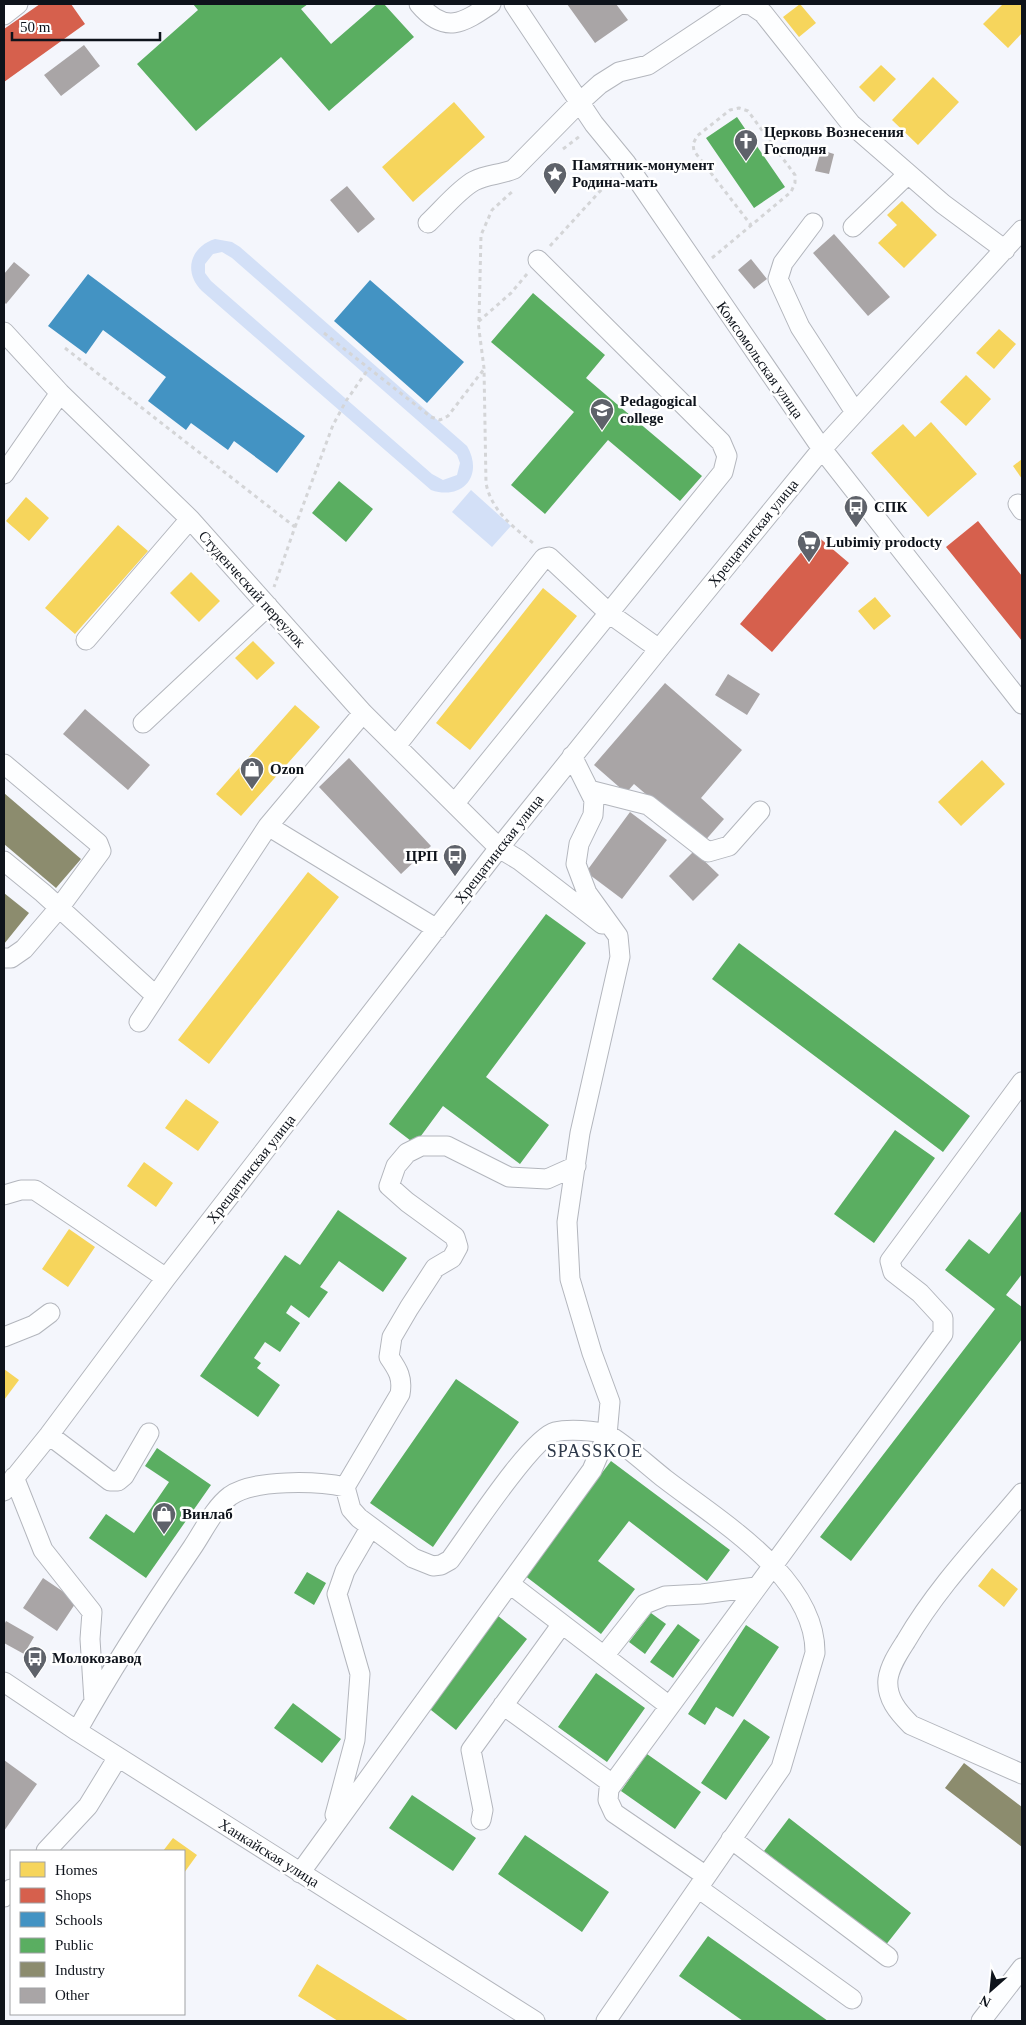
<svg xmlns="http://www.w3.org/2000/svg" width="1026" height="2025" viewBox="0 0 1026 2025" font-family="Georgia,serif">
<style>
.green{fill:#d3e0f7;fill-rule:evenodd}
.homes{fill:#f6d55c}
.shops{fill:#d6604d}
.schools{fill:#4393c3}
.public{fill:#5aae61}
.industry{fill:#8c8c6e}
.building{fill:#a9a5a6}
.lines{fill:none;stroke-linecap:round;stroke-linejoin:round}
.minor-casing{stroke:#b3b6bd;stroke-width:21}
.path{stroke:#d4d5d7;stroke-width:3;stroke-dasharray:4 4;stroke-linecap:butt}
.minor{stroke:#fdfeff;stroke-width:19}
.labels{text-anchor:middle;stroke-width:5;stroke-linejoin:round;paint-order:stroke}
.poi-label{font-size:15px;font-weight:bold;fill:#0e131b;stroke:#fff;text-anchor:start}
.street-label{font-size:15px;fill:#0e131b;stroke:#fff}
.quarter-label{font-size:18px;letter-spacing:1px;fill:#2d3849;stroke:#fff}
</style>
<rect width="100%" height="100%" fill="#f4f6fc"/>
<path class="green" d="M215 239 232 242 240 247 467 446C484 475 463 501 431 490L202 291C183 272 190 247 215 239ZM222 252 232 258 457 455 460 463 457 475 443 480 432 474 211 281 205 273V264L213 254Z
M471 490 511 526 492 547 452 512Z"/>
<path class="homes" d="M800 4 816 23 799 37 783 17Z
M1003 4H1022V33L1008 48 983 24Z
M881 65 896 79 874 102 859 87Z
M933 77 959 102 918 145 892 120Z
M454 102 485 137 413 202 382 167Z
M902 201 937 235 904 268 878 243 897 225 887 215Z
M999 329 1016 344 994 369 976 353Z
M966 375 991 399 966 426 940 402Z
M931 422 977 474 928 517 871 453 903 424 915 437Z
M1022 459V479L1013 466Z
M26 497 49 518 29 541 6 521Z
M118 525 148 551 75 634 45 608Z
M191 572 220 601 199 622 170 593Z
M543 588 577 616 470 750 436 723Z
M875 597 891 616 874 630 858 611Z
M253 641 275 663 257 680 235 658Z
M295 705 320 727 241 816 216 794Z
M982 760 1005 784 961 826 938 802Z
M308 872 339 897 209 1064 178 1040Z
M186 1099 219 1122 198 1151 165 1128Z
M144 1162 173 1183 156 1207 127 1186Z
M69 1229 95 1247 68 1287 42 1269Z
M4 1369 19 1380 4 1400Z
M992 1568 1018 1589 1004 1607 978 1586Z
M173 1838 197 1855 184 1873V1851H163Z
M317 1964 409 2021H338L298 1996Z"/>
<path class="shops" d="M40 4H71L85 24 4 82V29Z
M978 521 1022 576V641L946 547Z
M816 535 849 563 772 652 740 624Z"/>
<path class="schools" d="M88 274 305 436 277 473 234 441 228 450 191 423 186 430 148 401 166 377 103 330 86 354 48 326Z
M370 280 464 362 427 403 334 321Z"/>
<path class="public" d="M193 4H308L301 9 331 44 377 4H384L414 37 329 111 281 57 196 131 137 64 198 10Z
M737 117 785 187 754 208 706 138Z
M533 293 605 355 586 378 702 476 680 501 608 440 545 514 511 485 574 412 491 342Z
M339 481 373 509 346 542 312 513Z
M546 914 586 943 486 1077 549 1125 520 1164 443 1106 415 1144 389 1124Z
M739 943 970 1116 943 1152 712 979Z
M895 1130 935 1158 874 1243 834 1214Z
M338 1210 407 1258 383 1292 339 1261 320 1287 328 1292 309 1318 291 1305 286 1313 300 1323 280 1352 265 1342 254 1358 261 1363 257 1368 280 1385 258 1417 200 1376 285 1255 300 1265Z
M1022 1210V1274L1006 1295 1022 1307V1339L851 1561 820 1537 995 1309 945 1270 969 1239 989 1254Z
M456 1379 519 1422 433 1547 370 1503Z
M157 1448 211 1485 146 1578 89 1538 106 1514 134 1533 169 1482 145 1466Z
M611 1461 730 1550 707 1581 629 1521 598 1561 635 1589 601 1634 524 1575Z
M307 1572 326 1583 314 1605 294 1593Z
M651 1613 666 1624 645 1654 629 1642Z
M497 1615 527 1639 456 1730 426 1706Z
M678 1624 700 1640 673 1678 650 1662Z
M746 1625 779 1647 733 1717 716 1707 705 1725 688 1714Z
M596 1673 645 1708 607 1762 558 1727Z
M293 1703 341 1739 322 1763 274 1728Z
M744 1719 770 1737 726 1800 701 1783Z
M647 1754 701 1792 675 1829 621 1791Z
M412 1795 476 1838 453 1871 389 1828Z
M789 1818 911 1913 885 1946 764 1851Z
M525 1835 609 1892 582 1932 498 1874Z
M708 1936 828 2021H743L679 1976Z"/>
<path class="industry" d="M4 793 81 859 56 888 4 844Z
M4 893 29 913 4 944Z
M964 1763 1022 1807V1847L945 1788Z"/>
<path class="building" d="M567 4H616L628 20 595 43Z
M84 45 100 66 61 96 44 75Z
M821 150 834 154 829 174 815 171Z
M347 186 375 219 358 233 330 200Z
M834 234 890 297 868 316 813 253Z
M751 259 767 279 754 289 738 270Z
M14 262 30 275 6 304 4 302V274Z
M728 674 760 694 747 715 715 695Z
M665 683 742 750 701 798 724 819 703 843 634 784 626 793 594 765Z
M85 709 150 765 128 790 63 734Z
M349 758 431 846 401 874 319 787Z
M630 812 667 840 622 899 586 872Z
M694 851 719 875 693 901 669 876Z
M43 1578 77 1601 57 1631 23 1608Z
M6 1621 34 1637 24 1654 4 1643V1625Z
M4 1760 37 1784 4 1831Z"/>
<g class="lines">
<g class="minor-casing">
<path id="minor" d="M419 4C445 35 463 23 491 4
M514 4 594 124 626 163 822 449 1022 704
M4 15 18 4
M428 223C441 211 459 189 474 181 487 174 501 175 514 169L580 102 600 84 619 72 648 65 740 4 751 5 763 13 851 124 943 204 1005 250
M813 223 783 263 778 279 800 327 855 412
M853 227 908 174
M4 332 60 393 190 519 363 713 499 848 519 860 602 924
M4 474 60 393
M1018 504 1022 510
M86 640 190 519
M143 723 268 606
M396 746 544 558 549 557 610 614 659 649
M4 764 98 843 101 851 59 908 24 949 11 958H4
M589 790 648 805 708 852 729 846 760 811
M455 803 723 472 727 456 721 442 538 260
M268 826 437 929
M4 861 43 893 156 996
M139 1022 268 826 363 713
M576 1166 547 1179 509 1177 447 1146H421L407 1153 396 1166 389 1186 407 1202 455 1237 458 1247 452 1258 435 1268 409 1308 392 1337 389 1357C398 1370 403 1378 400 1394L345 1487 351 1509 359 1518 413 1558 433 1566 441 1565 450 1560C468 1536 531 1438 555 1432 567 1429 596 1430 608 1435 620 1440 652 1469 665 1479 718 1520 816 1578 815 1653L781 1768 606 2021
M4 1195 21 1190H35L166 1278
M4 1337 34 1325 50 1313
M49 1435 110 1481H118L124 1476 149 1433
M14 1477 43 1550 92 1612 90 1639 94 1701
M4 1491 49 1435 166 1278 499 848 659 649 822 449 1022 230
M1022 1493C982 1541 938 1586 906 1641 899 1652 890 1665 888 1679 886 1698 898 1712 911 1725L1022 1774
M510 1584 668 1705
M604 1656 645 1604 665 1596 702 1594 756 1587
M4 1682 77 1731 535 2021
M503 1705 611 1783
M77 1731C112 1668 151 1608 192 1548 203 1532 214 1508 230 1496 254 1479 317 1481 345 1487
M335 1815 355 1740 360 1674 337 1594 345 1571 370 1528
M481 1820 483 1810 471 1750 562 1624
M731 1839 888 1957
M46 1851 88 1806 118 1757
M300 1873 592 1470 607 1435 610 1402 592 1353 570 1279 567 1222 580 1133 620 957 618 936 587 893 576 864 579 844 593 815 594 800 572 756
M706 1876 614 1813 608 1800 609 1789 943 1334V1318L920 1293 893 1272 890 1261 1022 1082
M698 1888 852 1999
M4 1897 11 1889
M981 2021 1022 1968"/>
</g>
<path class="path" d="M563 149 580 136
M550 246 613 177
M712 258 791 192 795 183V175L748 111 739 108 730 110 697 136 693 144 694 151 751 225
M527 274 511 293 478 322 484 368 486 483C491 510 513 527 533 543
M479 321 481 235 492 210 514 190
M324 333 431 417 440 420 448 416 484 369
M65 348 295 527 274 587
M295 527 333 425 346 401 369 368"/>
<use href="#minor" class="minor"/>
</g>
<defs>
<g id="church-pin" transform="scale(1.25)"><path d="M0 17L-7.5 6A9.5 9.5 0 1 1 7.5 6Z" fill="#5e626a" stroke="#fff"/><path d="M-1.2-6h2.4v3.5h3.3v2.4h-3.3V6h-2.4V-.1h-3.3v-2.4h3.3Z" fill="#fff"/></g>
<g id="sight-pin" transform="scale(1.25)"><path d="M0 17L-7.5 6A9.5 9.5 0 1 1 7.5 6Z" fill="#5e626a" stroke="#fff"/><path d="M0-6L1.8-2.2L6-1.7L2.9 1.2L3.7 5.4L0 3.3L-3.7 5.4L-2.9 1.2L-6-1.7L-1.8-2.2Z" fill="#fff"/></g>
<g id="university-pin" transform="scale(1.25)"><path d="M0 17L-7.5 6A9.5 9.5 0 1 1 7.5 6Z" fill="#5e626a" stroke="#fff"/><path d="M0-5L7-2L0 1L-7-2ZM-4 1L0 2.5L4 1V4Q0 6-4 4Z" fill="#fff"/></g>
<g id="bus-pin" transform="scale(1.25)"><path d="M0 17L-7.5 6A9.5 9.5 0 1 1 7.5 6Z" fill="#5e626a" stroke="#fff"/><path d="M-5-6H5V4H4V6H2V4H-2V6H-4V4H-5ZM-3.5-4V0h7V-4ZM-3.5 1.2v1.5H-2V1.2ZM2 1.2v1.5H3.5V1.2Z" fill="#fff"/></g>
<g id="supermarket-pin" transform="scale(1.25)"><path d="M0 17L-7.5 6A9.5 9.5 0 1 1 7.5 6Z" fill="#5e626a" stroke="#fff"/><path d="M-6-5.5h2.5l.6 2H6L4.5 2H-2.5L-4.4-4H-6ZM-1.5 3.2a1.3 1.3 0 1 0 .1 0ZM3 3.2a1.3 1.3 0 1 0 .1 0Z" fill="#fff"/></g>
<g id="shop-pin" transform="scale(1.25)"><path d="M0 17L-7.5 6A9.5 9.5 0 1 1 7.5 6Z" fill="#5e626a" stroke="#fff"/><path d="M-5-2.5h2.3a2.7 3.5 0 0 1 5.4 0H5L5.5 6h-11ZM-1.5-2.5h3a1.5 2.3 0 0 0-3 0Z" fill="#fff"/></g>
</defs>
<g fill-rule="evenodd">
<use href="#church-pin" x="746" y="141"/>
<use href="#sight-pin" x="555" y="174"/>
<use href="#university-pin" x="602" y="410"/>
<use href="#bus-pin" x="856" y="507"/>
<use href="#supermarket-pin" x="809" y="542"/>
<use href="#shop-pin" x="252" y="769"/>
<use href="#bus-pin" x="455" y="856"/>
<use href="#shop-pin" x="164" y="1514"/>
<use href="#bus-pin" x="35" y="1658"/>
</g>
<g class="labels">
<g class="poi-label">
<text x="764" y="137">Церковь Вознесения<tspan x="764" dy="17">Господня</tspan></text>
<text x="572" y="170">Памятник-монумент<tspan x="572" dy="17">Родина-мать</tspan></text>
<text x="620" y="406">Pedagogical<tspan x="620" dy="17">college</tspan></text>
<text x="874" y="512">СПК</text>
<text x="826" y="547">Lubimiy prodocty</text>
<text x="270" y="774">Ozon</text>
<text x="438" y="861" text-anchor="end">ЦРП</text>
<text x="182" y="1519">Винлаб</text>
<text x="52" y="1663">Молокозавод</text>
</g>
<g class="street-label">
<text transform="translate(760 360) rotate(55)" y="5">Комсомольская улица</text>
<text transform="translate(753 533) rotate(-51)" y="5">Хрещатинская улица</text>
<text transform="translate(252 589) rotate(48)" y="5">Студенческий переулок</text>
<text transform="translate(499 849) rotate(-52)" y="5">Хрещатинская улица</text>
<text transform="translate(251 1169) rotate(-52)" y="5">Хрещатинская улица</text>
<text transform="translate(269 1853) rotate(32)" y="5">Ханкайская улица</text>
</g>
<g class="quarter-label">
<text x="595" y="1457">SPASSKOE</text>
</g>
</g>
<rect width="1026" height="2025" fill="none" stroke="#0e131b" stroke-width="10"/>
<rect x="10" y="1850" width="175" height="165" fill="#ffffff" stroke="#9fa1a4"/>
<rect x="20" y="1862" width="25" height="15" fill="#f6d55c" stroke="#9fa1a4"/>
<text x="55" y="1875" font-size="15" fill="#0e131b">Homes</text>
<rect x="20" y="1888" width="25" height="15" fill="#d6604d" stroke="#9fa1a4"/>
<text x="55" y="1900" font-size="15" fill="#0e131b">Shops</text>
<rect x="20" y="1912" width="25" height="15" fill="#4393c3" stroke="#9fa1a4"/>
<text x="55" y="1925" font-size="15" fill="#0e131b">Schools</text>
<rect x="20" y="1938" width="25" height="15" fill="#5aae61" stroke="#9fa1a4"/>
<text x="55" y="1950" font-size="15" fill="#0e131b">Public</text>
<rect x="20" y="1962" width="25" height="15" fill="#8c8c6e" stroke="#9fa1a4"/>
<text x="55" y="1975" font-size="15" fill="#0e131b">Industry</text>
<rect x="20" y="1988" width="25" height="15" fill="#a9a5a6" stroke="#9fa1a4"/>
<text x="55" y="2000" font-size="15" fill="#0e131b">Other</text>
<g transform="translate(991 1990) rotate(207)" stroke="#ffffff" stroke-width="4" paint-order="stroke">
<path d="M0-4L9 19L0 12L-9 19Z" fill="#0e131b"/>
<text y="-8" font-size="14" font-weight="bold" text-anchor="middle" fill="#0e131b">N</text>
</g>
<path d="M12 32v8h148v-8" fill="none" stroke="#0e131b" stroke-width="2.5"/>
<text x="20" y="32" font-size="15" fill="#0e131b" stroke="#ffffff" stroke-width="4" paint-order="stroke">50 m</text>
</svg>
